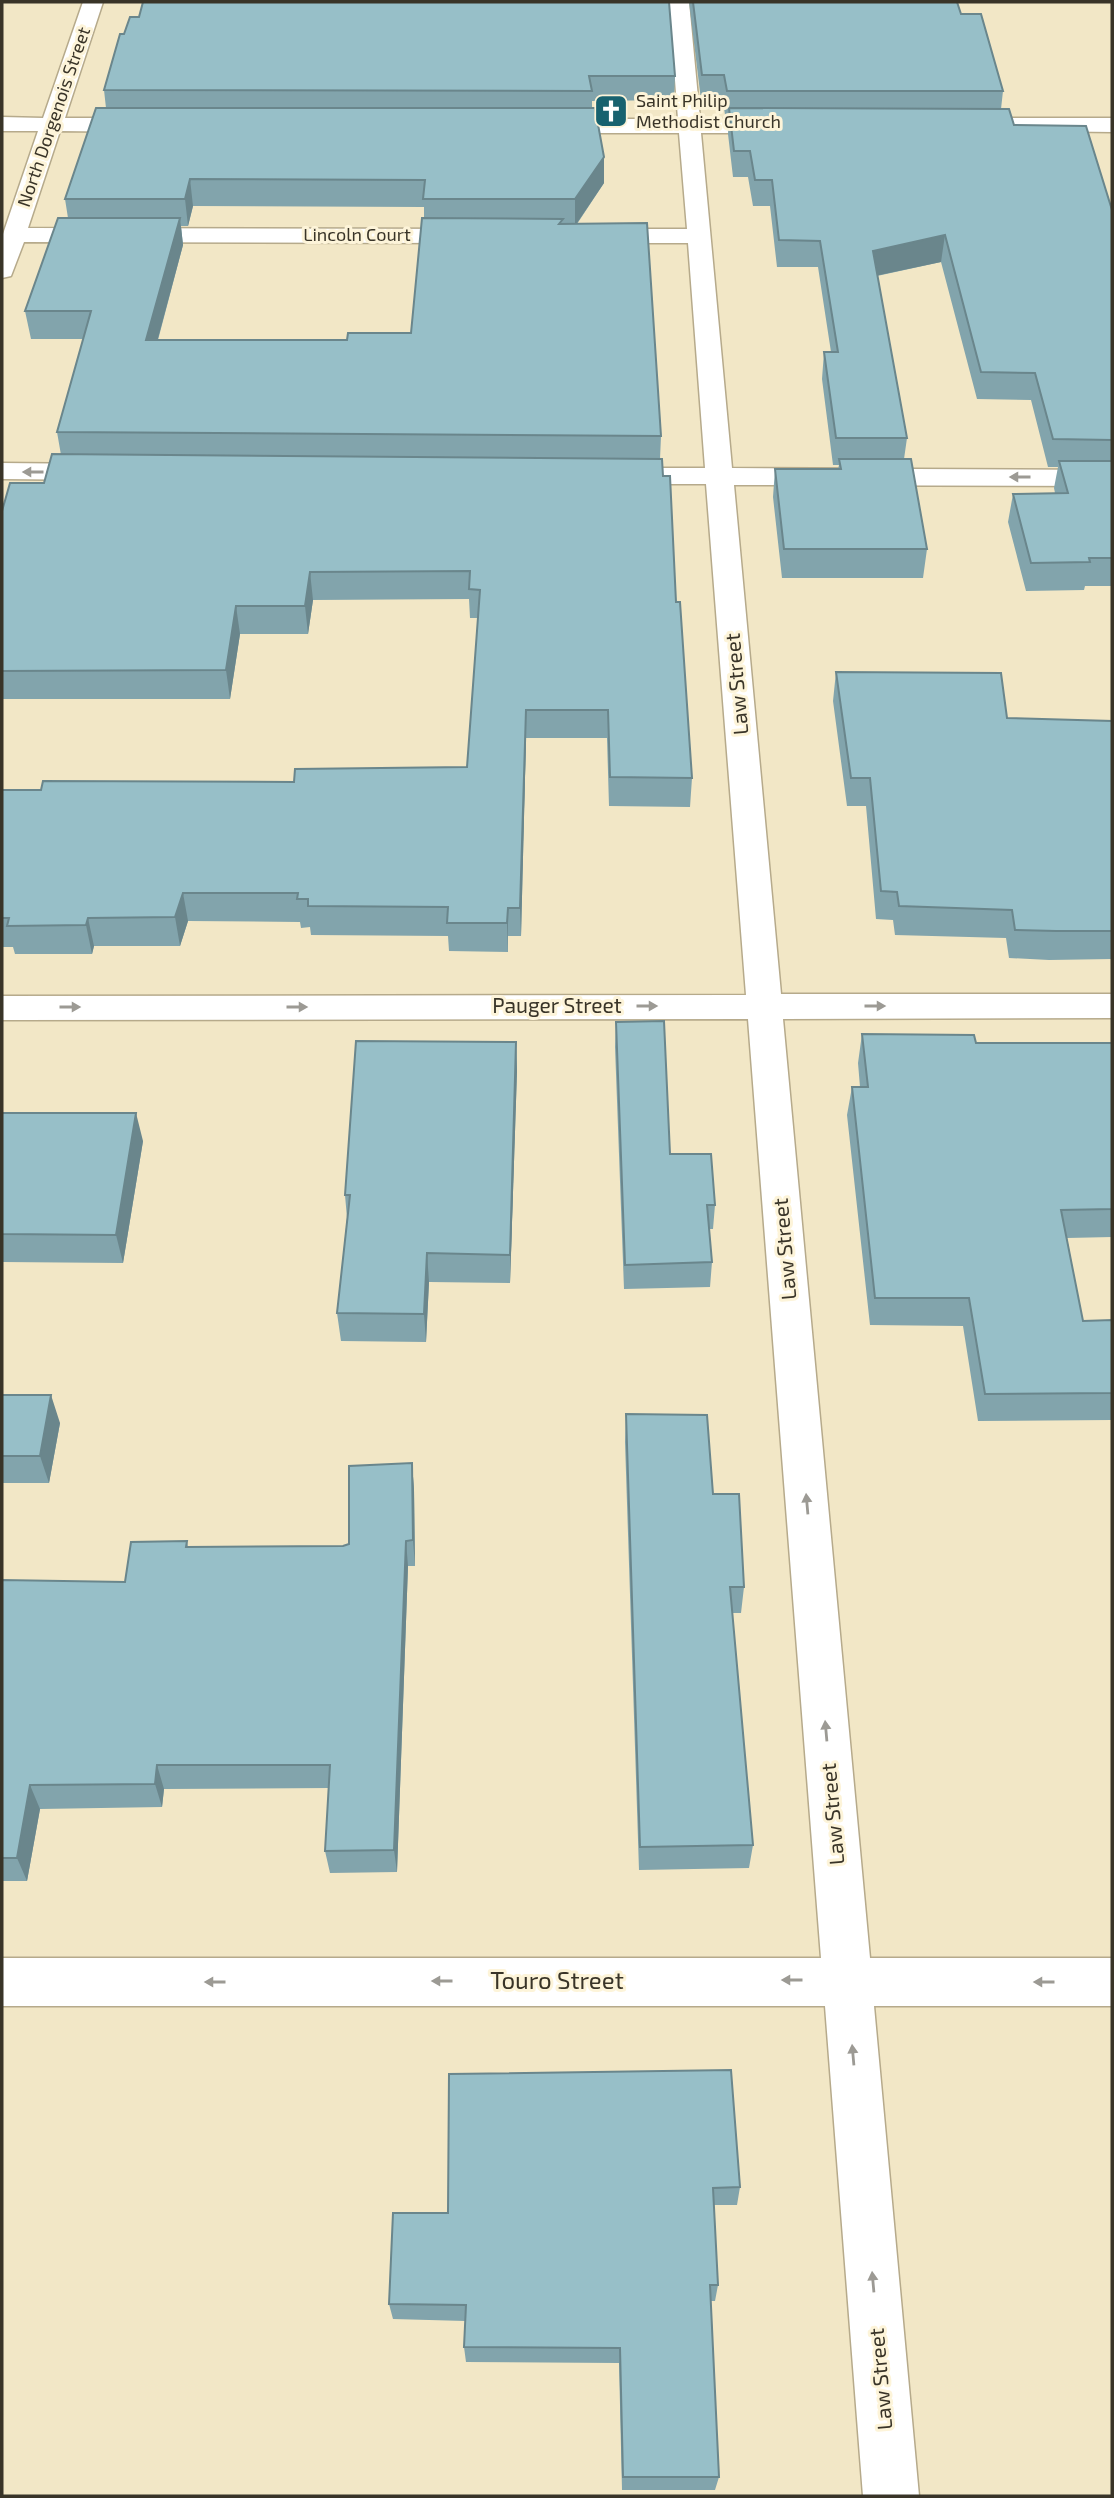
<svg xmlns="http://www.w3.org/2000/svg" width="1114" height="2498" viewBox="0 0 1114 2498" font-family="'Exo 2',sans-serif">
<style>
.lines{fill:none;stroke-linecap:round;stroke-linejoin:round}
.minor-casing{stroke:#b6aa8b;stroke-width:3}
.minor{fill:#fff;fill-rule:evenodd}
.wall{fill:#82a4ac;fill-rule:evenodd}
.shaded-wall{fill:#6a868c}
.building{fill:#97bfc8;stroke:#6a868c;stroke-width:2}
.oneway{fill:#9c9a94}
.labels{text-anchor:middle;stroke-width:6;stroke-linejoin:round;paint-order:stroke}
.far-poi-label{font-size:18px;fill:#393428;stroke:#fdf4d9;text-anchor:start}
.far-street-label{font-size:18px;fill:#393428;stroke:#fdf4d9}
.street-label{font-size:21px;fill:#393428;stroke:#fdf4d9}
.near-street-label{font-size:24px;fill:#393428;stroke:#fdf4d9}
</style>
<rect width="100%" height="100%" fill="#f2e7c6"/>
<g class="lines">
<g class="minor-casing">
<path id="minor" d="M83 2H103L65 118H143L154 125 143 132 60 131 28 228 471 229 479 231 483 236 479 241 471 243 24 242 11 276 2 278V237L38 131H2V117L43 118Z
M669 2H689L700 119H780L791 126 780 133H701L732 468 1112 470V486L734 485 781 994H1112V1018L783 1019 870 1958H1112V2006H874L919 2496H863L825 2006H2V1958H821L748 1019 2 1020V996L746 995 706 484H617L607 482 603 476 607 470 617 468H705L688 243H597L589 241 585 236 589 231 597 229H687L679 133H546L535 126 546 119H678Z
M970 118H1112V132L962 130 959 125Z
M2 463 99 464 109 466 113 472 109 478 99 480 2 479Z"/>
</g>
<use href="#minor" class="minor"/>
</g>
<path class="wall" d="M689 2H957L961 14 1003 91 1001 109 1014 125 1112 210V586H1085L1084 590 1026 591 1008 522 1013 494 1055 493 1054 488 1058 467H1048L1031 400 977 399 941 262 877 276 907 438 904 459 927 549 923 578H782L773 497 775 469H838L839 465H833L822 379 824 352H831L818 267H777L770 206H753L748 177H733L728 134 729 115H725L723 100H701Z
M120 34 675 76 674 100 592 101V108L604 183 577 224 661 436 660 459 663 476 676 602 692 778 690 807 609 806 607 738H526L521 936H508V952L449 951 448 936 311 935 310 927 301 928 300 922 188 921 180 946H94L92 954H15L13 947H2V790H41L294 782 467 767 478 618H470L469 599 313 600 308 634H240L230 699H2V511L44 483 61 455 57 432 83 339H31L25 311 68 218 65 199 106 108 104 90ZM193 206 424 207V218L411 333 347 340H158L183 245 181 226H188Z
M836 672 1007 718 1112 721V959L1049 960 1009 958 1006 938 895 935 893 920 876 919 866 806H847L833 701Z
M616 1022 670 1154 715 1205 713 1229H709L712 1262 710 1287 624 1289 615 1047Z
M862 1034 976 1043H1112V1237L1067 1238 1083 1321 1112 1320V1420L978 1421 963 1326 870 1325 847 1115 852 1087H860L858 1063Z
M516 1042 517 1071 510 1283 429 1282 426 1342 341 1341 337 1313 347 1218 345 1195Z
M2 1113 143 1141 123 1263 2 1262Z
M2 1395 60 1423 49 1483H2Z
M626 1414 713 1494 744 1587 741 1613H732L753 1845 749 1868 639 1870 625 1442Z
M412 1463 414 1490 415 1566H408L397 1872 330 1873 325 1851 329 1788 164 1789 162 1807 40 1809 27 1881H2V1580L125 1582 187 1541 188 1547 343 1546 349 1544Z
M449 2074 740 2187 737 2205H714L718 2285 715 2301H711L719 2477 715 2490H622L619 2363 466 2362 464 2347 465 2321 393 2319 389 2304 448 2213Z"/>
<path class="shaded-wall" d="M604 157V183L575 226V199Z
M190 179 193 206 188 226 185 199Z
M180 218 183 245 150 368 146 340Z
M945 235 941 262 870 277 873 251Z
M310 572 313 600 308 634 305 606Z
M236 606 240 634 230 699 226 670Z
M526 710V738L521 936 520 908Z
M183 893 188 921 180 946 175 917Z
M508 908V952L507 923Z
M88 918 94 946 92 954 86 925Z
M516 1042 517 1071 510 1283V1255Z
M136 1113 143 1141 123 1263 116 1235Z
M427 1253 429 1282 426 1342 424 1314Z
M51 1395 60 1423 49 1483 40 1456Z
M412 1463 414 1490 415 1566 413 1540Z
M406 1541 408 1566 397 1872 394 1850Z
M157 1765 164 1789 162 1807 155 1784Z
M30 1785 40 1809 27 1881 17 1858Z"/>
<path class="building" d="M143 2H669L675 76H589L592 91 104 90 120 34H124L130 17H139Z
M693 2H957L961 14H981L1003 91H727L724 75H702Z
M96 108H595L604 157 575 199H423L425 180 190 179 185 199H65Z
M729 108 1009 109 1014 125 1086 126 1112 210V440L1053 439 1035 373 981 372 945 235 873 251 907 438H836L824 352H838L820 241 779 240 772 180H755L750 151H734Z
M58 218H180L146 340H347L348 333H411L422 218 563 219 559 224 647 223 661 436 57 432 91 311H25Z
M52 454 662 459 663 476H670L676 602H680L692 778 610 777 608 710H526L520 908H508L507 923H447L448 907 308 906V899H297L298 893H183L175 917 88 918 86 925 7 926 9 918H2V790H41L43 781 294 782 295 769 467 767 480 590 469 589 470 571 310 572 305 606H236L226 670 2 671V511L10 483H44Z
M839 459H911L927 549H784L775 469H841Z
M1059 461H1112V558H1089L1090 562 1031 563 1013 494 1068 493Z
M836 672 1001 673 1007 718 1112 721V931H1056L1015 930 1012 910 899 906 897 892 881 891 870 778H851Z
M664 1021 670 1154H711L715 1205H707L712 1262 625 1265 616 1022Z
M862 1034 974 1035 976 1043H1112V1209L1061 1210 1083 1321 1112 1320V1393L985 1394 969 1298H875L852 1087H868Z
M356 1041 516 1042 510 1255 427 1253 424 1314 337 1313 350 1195H345Z
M2 1113H136L116 1235 2 1234Z
M2 1395H51L40 1456H2Z
M626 1414 707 1415 713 1494H739L744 1587H730L753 1845 640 1847Z
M412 1463 413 1540 406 1541 394 1850 325 1851 330 1765H157L155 1784 30 1785 17 1858H2V1580L125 1582 131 1542 187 1541 186 1547 343 1546 349 1544V1466Z
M731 2070 740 2187 713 2188 718 2285H710L719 2477H623L620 2348 464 2347 466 2305 389 2304 393 2213H448L449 2074Z"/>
<defs><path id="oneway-solid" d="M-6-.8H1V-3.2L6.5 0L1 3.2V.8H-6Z" transform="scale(1.75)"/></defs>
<g class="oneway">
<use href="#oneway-solid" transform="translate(33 472) rotate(-180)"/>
<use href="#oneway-solid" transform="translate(1020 477) rotate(-180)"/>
<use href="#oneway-solid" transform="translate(647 1006)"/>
<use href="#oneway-solid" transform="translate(875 1006)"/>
<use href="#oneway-solid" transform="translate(70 1007)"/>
<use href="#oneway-solid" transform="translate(297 1007)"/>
<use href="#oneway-solid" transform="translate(807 1504) rotate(-95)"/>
<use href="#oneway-solid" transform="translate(826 1731) rotate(-95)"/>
<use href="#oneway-solid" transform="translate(792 1980) rotate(180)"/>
<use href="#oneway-solid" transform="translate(442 1981) rotate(180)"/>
<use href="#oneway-solid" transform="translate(215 1982) rotate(180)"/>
<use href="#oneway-solid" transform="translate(1044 1982) rotate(-180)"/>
<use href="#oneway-solid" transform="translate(853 2055) rotate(-95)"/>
<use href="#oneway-solid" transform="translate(873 2282) rotate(-95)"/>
</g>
<defs>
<g id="church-square" transform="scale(1.75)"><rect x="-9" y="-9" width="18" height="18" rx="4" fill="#18626f" stroke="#fdf4d9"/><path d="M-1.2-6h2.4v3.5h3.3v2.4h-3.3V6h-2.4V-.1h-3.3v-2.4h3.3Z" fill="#fff"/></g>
</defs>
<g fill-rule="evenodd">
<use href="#church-square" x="611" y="111"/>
</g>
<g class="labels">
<g class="far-poi-label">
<text x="636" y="107">Saint Philip<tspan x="636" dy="21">Methodist Church</tspan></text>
</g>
<g class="far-street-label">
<text transform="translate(54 117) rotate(-71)" y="6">North Dorgenois Street</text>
<text x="357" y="241">Lincoln Court</text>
</g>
<g class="street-label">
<text transform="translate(737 684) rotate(-95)" y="7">Law Street</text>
<text x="557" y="1013">Pauger Street</text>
<text transform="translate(785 1249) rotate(-95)" y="7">Law Street</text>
<text transform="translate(833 1814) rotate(-95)" y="7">Law Street</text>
<text transform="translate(881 2379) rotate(-95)" y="7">Law Street</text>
</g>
<g class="near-street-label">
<text x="557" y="1989">Touro Street</text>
</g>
</g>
<rect width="1114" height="2498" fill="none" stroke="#393428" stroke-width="7"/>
</svg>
